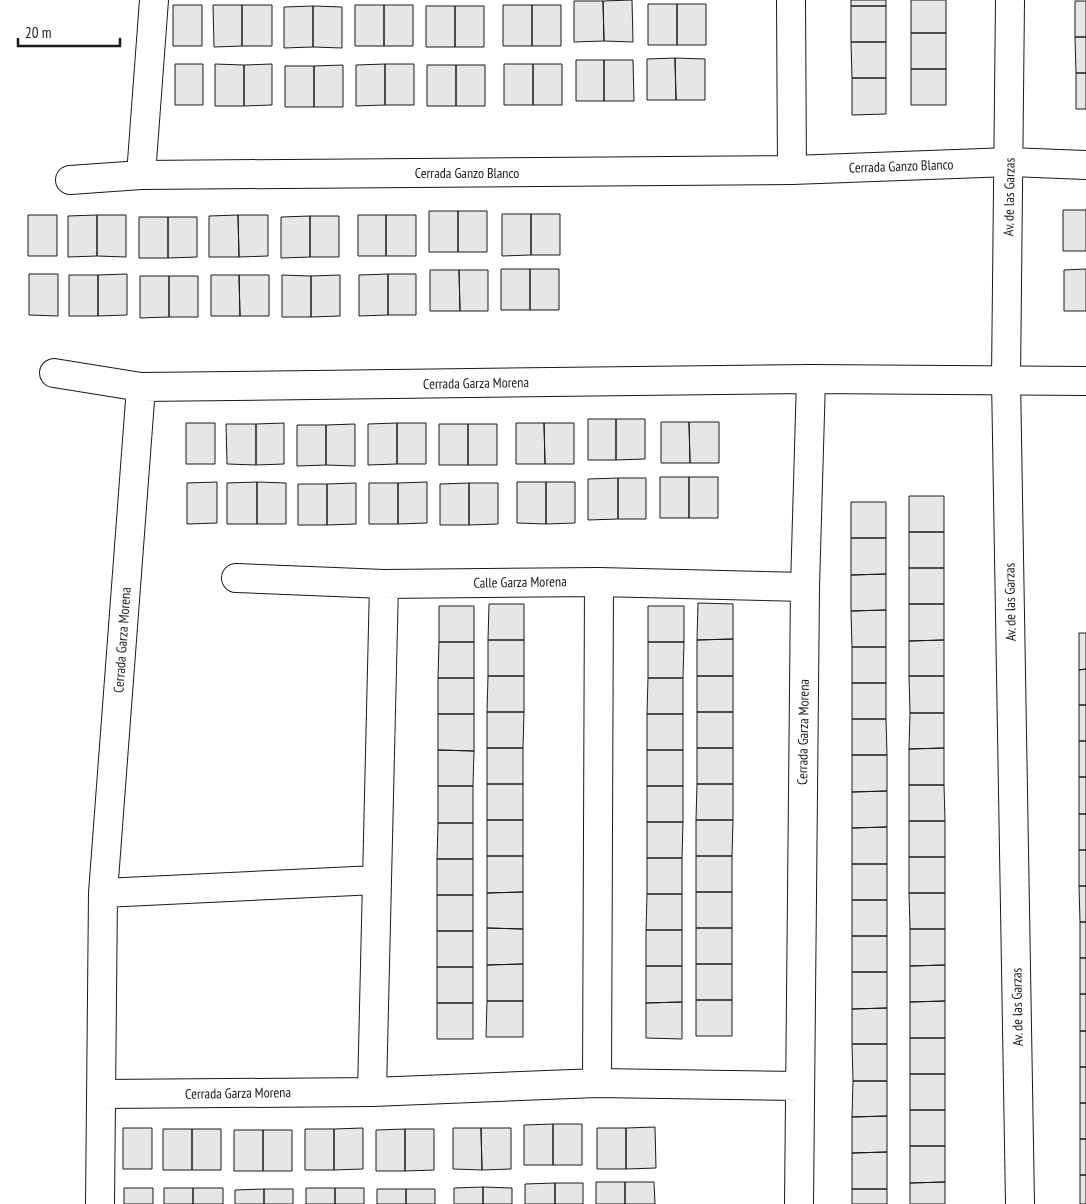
<svg xmlns="http://www.w3.org/2000/svg" width="1086" height="1204" viewBox="0 0 1086 1204" font-family="'PT Sans Narrow',sans-serif">
<style>
.building{fill:#e6e6e6;stroke:#1a1a1a}
.lines{fill:none;stroke-linecap:round;stroke-linejoin:round}
.minor-casing{stroke:#1a1a1a;stroke-width:30}
.major-casing{stroke:#1a1a1a;stroke-width:30}
.minor{stroke:#fff;stroke-width:28}
.major{stroke:#fff;stroke-width:28}
.labels{text-anchor:middle;stroke-width:4;stroke-linejoin:round;paint-order:stroke}
.street-label{font-size:14px;fill:#1a1a1a;stroke:#fff}
</style>
<rect width="100%" height="100%" fill="#fff"/>
<path class="building" d="M632 0 633 42 604 41 603 1Z
M851 0H886V6H851Z
M911 0H946V33H911Z
M574 1H603L604 41 574 42Z
M1075 1H1086V37H1075Z
M648 4H677V45H648Z
M677 4H706V45H677Z
M173 5H202V46H173Z
M213 5H242V46L214 47Z
M242 5H272V46H242Z
M355 5H384V46H355Z
M384 5H413V46H384Z
M503 5H532V46H503Z
M532 5H561V46H532Z
M313 6V47L284 48V7Z
M313 6 342 7V48L313 47Z
M426 6H455V47H426Z
M455 6H484V47H455Z
M851 6H886V42H851Z
M911 33H946V69H911Z
M1075 37H1086V73H1076Z
M851 42H886V78H852Z
M675 58 705 59V100H676Z
M675 58 676 100H647V59Z
M576 60H604V101H576Z
M604 60H633L634 101H604Z
M175 64H203V105H175Z
M215 64 244 65V106H215Z
M272 64V105L244 106V65Z
M385 64H414V105H385Z
M385 64V105L356 106V65Z
M504 64H533V105H504Z
M533 64H562V105H533Z
M343 65V107H314V66Z
M427 65H456V106H427Z
M456 65H485V106H456Z
M285 66H314V107H285Z
M911 69H946V105H911Z
M1076 73H1086V109H1076Z
M852 78H886V114L852 115Z
M1063 210H1086V251H1063Z
M429 211H458V252H429Z
M458 211H487V252H458Z
M502 214H531V255L502 256Z
M531 214H560V255H531Z
M28 215H57V256H28Z
M97 215V256L68 257V216Z
M97 215H126V257L97 256Z
M238 215 239 257H209V216Z
M238 215H268V256L239 257Z
M358 215H386V256H358Z
M386 215H416V256H386Z
M310 216V257L281 258V217Z
M310 216H339V257H310Z
M139 217H168V258H139Z
M168 217H197V257L168 258Z
M501 269H530V310H501Z
M530 269H559V310H530Z
M1086 269V311H1064V270Z
M430 270H459L460 311H430Z
M459 270H488V311H460Z
M29 274H58V316L29 315Z
M127 274V315L98 316V275Z
M388 274H416V315H388Z
M388 274V315L359 316V275Z
M69 275H98V316H69Z
M211 275H239L240 316H211Z
M239 275H269V316H240Z
M282 275 311 276V317H282Z
M340 275V316L311 317V276Z
M140 276H169V317L140 318Z
M169 276H198V317H169Z
M588 419H616V460H588Z
M616 419H645V459L616 460Z
M661 422H689L690 463H661Z
M689 422H719V463H690Z
M186 423H215V464H186Z
M284 423V464L256 465V424Z
M397 423V464L368 465V424Z
M397 423H426V464H397Z
M516 423H544L545 464H516Z
M544 423H574V464H545Z
M226 424H256V465L227 464Z
M355 424V466L326 465V425Z
M439 424H468V465H439Z
M468 424H497V465H468Z
M297 425H326V465L297 466Z
M660 477H689V518H660Z
M689 477H718V518H689Z
M618 478H646V519H618Z
M618 478V519L588 520V479Z
M217 482V523L187 524V483Z
M257 482 286 483V524H257Z
M257 482V524H227V483Z
M427 482V523L398 524V483Z
M517 482H546V524L517 523Z
M546 482H575V523L546 524Z
M356 483V524L327 525V484Z
M369 483H398V524H369Z
M469 483H498V524L469 525Z
M469 483V525H440V484Z
M298 484H327V525H298Z
M909 496H944V532H909Z
M851 502H886V538H851Z
M909 532H944V568H909Z
M851 538H886V574L851 575Z
M909 568H944V604H909Z
M886 574V610L851 611V575Z
M698 603 733 604V639L697 640Z
M489 604H524V640H488Z
M909 604H944V640L909 641Z
M439 606H474V642H439Z
M648 606H684V642H648Z
M886 610V647H852L851 611Z
M1079 633H1086V669L1079 670Z
M733 639V676H697V640Z
M488 640H524V676H488Z
M944 640V676H909V641Z
M439 642H474V678H438Z
M648 642H684L683 678H648Z
M852 647H886V683H852Z
M1086 669V705H1079V670Z
M488 676H524V712H487Z
M697 676H733V712H697Z
M909 676H944V713H910Z
M438 678H474V714H438Z
M648 678H683V714H647Z
M852 683H886V719H852Z
M1079 705H1086V741H1079Z
M487 712H524L523 748H487Z
M697 712H733V748H697Z
M910 713H944V748L909 749Z
M438 714H474V751L438 750Z
M647 714H683V750H647Z
M852 719H886L887 755H852Z
M1079 741H1086V777H1079Z
M487 748H523V784H487Z
M697 748H733V784H697Z
M944 748V785H909V749Z
M438 750 474 751 473 786H438Z
M647 750H683V786H647Z
M852 755H887V791L852 792Z
M1079 777H1086V814H1079Z
M487 784H523V820H487Z
M697 784H733V820H696Z
M909 785H944L945 821H909Z
M438 786H473V823H438Z
M647 786H683V822H647Z
M887 791V827L852 828V792Z
M1079 814H1086V850H1079Z
M487 820H523V856H487Z
M696 820H733L732 856H696Z
M909 821H945V857H909Z
M647 822H683L682 858H647Z
M438 823H473V859H437Z
M887 827V864H852V828Z
M1079 850H1086V886H1079Z
M487 856H523V892L487 893Z
M696 856H732V892H696Z
M909 857H945V893H909Z
M647 858H682V894H647Z
M437 859H473V895H437Z
M852 864H887V900H852Z
M1079 886H1086V922H1080Z
M523 892V929L487 928V893Z
M696 892H732V928H696Z
M909 893H945V929H910Z
M647 894H682V930H646Z
M437 895H473V931H437Z
M852 900H887V936H852Z
M1080 922H1086V958H1080Z
M487 928 523 929V964L487 965Z
M696 928H732V964H696Z
M910 929H945V965L910 966Z
M646 930H682V966H646Z
M437 931H473V967H437Z
M852 936H887V972H852Z
M1080 958H1086V994H1080Z
M523 964V1001H487V965Z
M696 964H732V1000H696Z
M945 965V1001L910 1002V966Z
M646 966H682V1002L646 1003Z
M437 967H473V1003H437Z
M852 972H887V1008L852 1009Z
M1080 994H1086V1031H1080Z
M696 1000H732V1036H696Z
M487 1001H523V1037H486Z
M945 1001V1038H910V1002Z
M682 1002V1039L646 1038V1003Z
M437 1003H473V1039H437Z
M887 1008V1044H852V1009Z
M1080 1031H1086V1067H1080Z
M910 1038H945V1074H910Z
M852 1044H887V1081H853Z
M1080 1067H1086V1103H1080Z
M910 1074H945V1110H910Z
M853 1081H887V1116L852 1117Z
M1080 1103H1086V1139H1080Z
M910 1110H945V1146H910Z
M887 1116V1152L852 1153V1117Z
M553 1124V1165H524V1125Z
M553 1124H582V1165H553Z
M655 1127 656 1168 626 1169V1128Z
M123 1128H152V1169H123Z
M363 1128V1169L334 1170V1129Z
M453 1128H481L482 1170 453 1169Z
M481 1128H511V1169L482 1170Z
M597 1128H626V1169H597Z
M163 1129H192V1170H163Z
M192 1129H221V1170H192Z
M305 1129H334V1170H305Z
M405 1129V1171H376V1130Z
M405 1129H434V1170L405 1171Z
M234 1130H263V1171H234Z
M263 1130H292V1171H263Z
M1080 1139H1086V1175H1080Z
M910 1146H945V1182L910 1183Z
M887 1152V1189H852V1153Z
M1080 1175H1086V1204H1080Z
M596 1182H625V1204H596Z
M625 1182H654L655 1204H625Z
M945 1182V1204H910V1183Z
M555 1183H583V1204H555Z
M555 1183V1204H525V1184Z
M483 1187 512 1188V1204H483Z
M483 1187V1204H454V1188Z
M124 1188H153V1204H124Z
M164 1188H193V1204H164Z
M193 1188H223V1204H193Z
M306 1188H335V1204H306Z
M335 1188H364V1204H335Z
M264 1189H293V1204H264Z
M264 1189V1204H235V1190Z
M377 1189H406V1204H377Z
M406 1189H435V1204H406Z
M852 1189H887V1204H852Z"/>
<g class="lines">
<g class="minor-casing">
<path id="minor" d="M791 0 792 170
M141 175 154 0
M70 180 141 175 792 170 1010 162 1086 165
M54 373 141 387 811 379 1086 381
M236 578 384 584 599 582 805 587
M103 893 376 880
M597 1083 599 582
M372 1092 384 584
M103 1094 372 1092 597 1083 799 1086
M100 1204 103 893 141 387
M799 1204 805 587 811 379"/>
</g>
<g class="major-casing">
<path id="major" d="M1010 0 1006 379 1020 1204"/>
</g>
<use href="#minor" class="minor"/>
<use href="#major" class="major"/>
</g>
<g class="labels">
<g class="street-label">
<text transform="translate(901 166) rotate(-2)" y="5">Cerrada Ganzo Blanco</text>
<text x="467" y="178">Cerrada Ganzo Blanco</text>
<text transform="translate(1009 197) rotate(-89)" y="5">Av. de las Garzas</text>
<text transform="translate(476 383) rotate(-1)" y="5">Cerrada Garza Morena</text>
<text transform="translate(520 582) rotate(-1)" y="5">Calle Garza Morena</text>
<text transform="translate(1010 602) rotate(-91)" y="5">Av. de las Garzas</text>
<text transform="translate(122 640) rotate(-86)" y="5">Cerrada Garza Morena</text>
<text transform="translate(803 732) rotate(-89)" y="5">Cerrada Garza Morena</text>
<text transform="translate(1017 1007) rotate(-91)" y="5">Av. de las Garzas</text>
<text transform="translate(238 1093) rotate(-1)" y="5">Cerrada Garza Morena</text>
</g>
</g>
<path d="M18 38v8h102v-8" fill="none" stroke="#1a1a1a" stroke-width="2.5"/>
<text x="25" y="38" font-size="15" fill="#1a1a1a" stroke="#ffffff" stroke-width="4" paint-order="stroke">20 m</text>
</svg>
